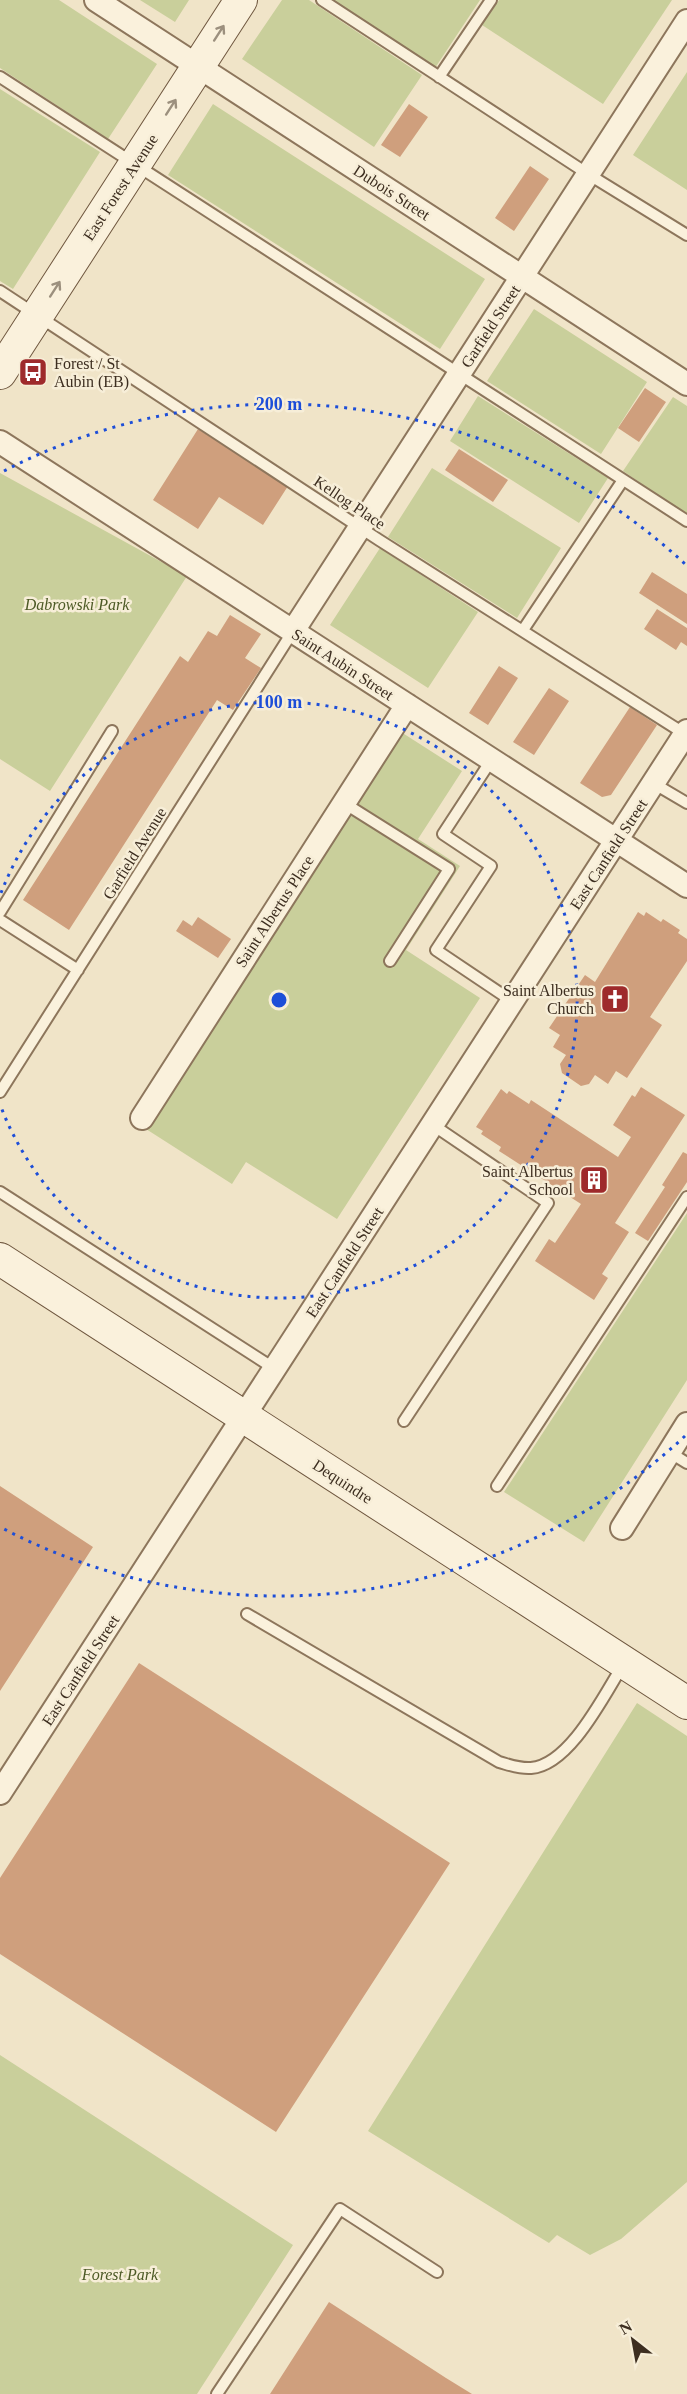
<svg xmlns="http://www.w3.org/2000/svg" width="687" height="2394" viewBox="0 0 687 2394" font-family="Georgia,serif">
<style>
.green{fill:#c9cf9b}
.building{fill:#cf9f7d}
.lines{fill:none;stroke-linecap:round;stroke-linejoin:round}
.lane-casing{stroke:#8d765c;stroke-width:14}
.street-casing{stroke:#8d765c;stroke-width:26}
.secondary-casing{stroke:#6f573f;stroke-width:34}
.lane{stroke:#faf1dc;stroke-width:10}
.street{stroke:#faf1dc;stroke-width:22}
.secondary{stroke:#faf1dc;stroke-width:32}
.oneway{stroke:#9c907e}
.ring{fill:none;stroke:#1d4ed8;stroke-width:3;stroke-dasharray:3 6}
.labels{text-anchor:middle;stroke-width:5;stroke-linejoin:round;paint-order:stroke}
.street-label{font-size:16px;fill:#3d2e20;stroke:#f7eed8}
.poi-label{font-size:16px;fill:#3d2e20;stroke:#f7eed8;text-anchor:end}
.park-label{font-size:16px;font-style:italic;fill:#4d5a26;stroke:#f7eed8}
.centre{fill:#1d4ed8;stroke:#f7eed8;stroke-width:3}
.ring-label{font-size:18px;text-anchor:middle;font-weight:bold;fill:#1d4ed8;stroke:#f7eed8;stroke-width:5;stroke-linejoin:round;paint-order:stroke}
</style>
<rect width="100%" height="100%" fill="#f0e4c8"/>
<path class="green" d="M0 0H59L157 64 108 139 0 68Z
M140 0H189L175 22Z
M282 0H309L422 75 374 147 242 59Z
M332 0H480L435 68Z
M499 0H672L603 104 482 25Z
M687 72V190L633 155Z
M0 89 100 152 13 289 0 281Z
M213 104 485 279 440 349 168 175Z
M534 309 647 382 601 454 487 381Z
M478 396 608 478 579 523 450 441Z
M673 397 687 406V515L623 471Z
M432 468 561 548 517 618 388 537Z
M0 473 187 576 50 791 0 759Z
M380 548 478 612 428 688 330 625Z
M401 732 462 771 418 839 460 866 406 950 480 998 337 1219 246 1162 232 1184 146 1129Z
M687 1213V1380L584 1542 504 1492Z
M637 1703 687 1736V2182L621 2239 590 2255 557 2235 549 2243 368 2131Z
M0 2055 293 2245 197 2394H0Z"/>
<path class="building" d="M409 104 428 117 400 157 381 145Z
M530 166 549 179 514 231 495 218Z
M645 388 666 402 639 442 618 428Z
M198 429 288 486 263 525 219 497 198 529 153 500Z
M459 449 508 480 493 502 445 470Z
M652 572 687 594V624L639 593Z
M657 609 687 628V646L681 642 676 650 644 629Z
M230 615 261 634 245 658 261 668 233 710 217 700 69 930 23 900 180 656 188 662 208 631 217 636Z
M499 666 518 678 488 725 469 713Z
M549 688 569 701 534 755 513 742Z
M630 707 657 725 611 795 602 797 580 783Z
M638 912 644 916 646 912 661 922 663 919 680 930 678 933 687 939V961L650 1017 662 1025 627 1078 616 1071 608 1084 595 1075 589 1084 581 1086 562 1073 560 1064 566 1055 553 1047 560 1035 549 1028 585 975 595 982Z
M198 917 231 939 218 958 176 931 183 920 192 926Z
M641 1087 685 1115 615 1223 629 1232 602 1274 608 1278 594 1300 535 1261 549 1239 555 1243 581 1204 499 1151 501 1147 481 1134 483 1131 476 1127 501 1089 507 1094 509 1091 529 1104 531 1100 618 1157 631 1137 613 1125 632 1095 635 1097Z
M683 1152 687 1154V1182L648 1241 635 1233 665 1187 662 1185Z
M0 1486 93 1547 0 1691Z
M139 1663 450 1863 276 2132 0 1954V1878Z
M329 2302 446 2378 472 2394H270Z"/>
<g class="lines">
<g class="lane-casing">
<path id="lane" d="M322 0 588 174 687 235
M0 77 687 521
M439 77 491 0
M0 291 379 540 685 734
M523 630 623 480
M492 759 443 834 491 866 436 950 512 1001
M653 783 687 803
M344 803 449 869 390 961
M0 912 112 731
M0 920 78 970
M0 1092 293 631
M0 1192 275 1369
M404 1421 548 1203 433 1125
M669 1452 687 1463
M497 1486 687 1197
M247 1614 499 1762C510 1765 520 1769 531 1768 570 1765 604 1695 623 1665
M217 2394 340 2209 437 2272"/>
</g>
<g class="street-casing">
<path id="street" d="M96 0 687 384
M0 442 687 886
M293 631 687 21
M142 1118 407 705
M622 1528 687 1424
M0 1793 687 731"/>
</g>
<g class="secondary-casing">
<path id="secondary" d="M0 373 241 0
M0 1259 687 1703"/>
</g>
<use href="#lane" class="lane"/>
<use href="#street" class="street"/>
<use href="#secondary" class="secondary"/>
</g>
<defs><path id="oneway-shaft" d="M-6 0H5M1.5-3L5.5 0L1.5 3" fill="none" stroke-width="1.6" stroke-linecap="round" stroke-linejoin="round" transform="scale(1.5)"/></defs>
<g class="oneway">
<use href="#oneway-shaft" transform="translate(219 33) rotate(-57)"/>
<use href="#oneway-shaft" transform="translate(171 107) rotate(-57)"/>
<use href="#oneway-shaft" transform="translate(55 289) rotate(-57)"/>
</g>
<g class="ring">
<path d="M1 893A298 298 0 1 1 1 1107"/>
<path d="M685 1436A596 596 0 0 1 4 1529M4 471A596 596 0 0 1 685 564"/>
</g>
<defs>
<g id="bus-square" transform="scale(1.5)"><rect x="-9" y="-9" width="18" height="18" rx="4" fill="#9e2a2b" stroke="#f7eed8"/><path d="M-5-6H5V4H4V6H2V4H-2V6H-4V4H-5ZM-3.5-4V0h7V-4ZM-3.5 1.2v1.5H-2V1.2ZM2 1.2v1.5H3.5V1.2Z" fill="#fff"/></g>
<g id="church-square" transform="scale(1.5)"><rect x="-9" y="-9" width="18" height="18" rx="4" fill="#9e2a2b" stroke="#f7eed8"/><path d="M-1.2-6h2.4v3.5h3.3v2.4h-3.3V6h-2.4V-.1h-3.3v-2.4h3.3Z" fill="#fff"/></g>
<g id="building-square" transform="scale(1.5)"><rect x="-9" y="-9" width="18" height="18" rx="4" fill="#9e2a2b" stroke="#f7eed8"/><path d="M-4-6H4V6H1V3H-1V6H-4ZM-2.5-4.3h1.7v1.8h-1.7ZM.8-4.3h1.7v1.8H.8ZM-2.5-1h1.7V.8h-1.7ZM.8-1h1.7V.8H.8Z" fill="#fff"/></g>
</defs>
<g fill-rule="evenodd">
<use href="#bus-square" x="33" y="372"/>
<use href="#church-square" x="615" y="999"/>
<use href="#building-square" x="594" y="1180"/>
</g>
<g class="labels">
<g class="street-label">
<text transform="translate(120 187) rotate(-57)" y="6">East Forest Avenue</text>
<text transform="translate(392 192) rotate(33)" y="6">Dubois Street</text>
<text transform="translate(490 326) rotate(-57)" y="6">Garfield Street</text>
<text transform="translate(350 502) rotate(34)" y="6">Kellog Place</text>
<text transform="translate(343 664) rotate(33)" y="6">Saint Aubin Street</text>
<text transform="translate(134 853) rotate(-58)" y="6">Garfield Avenue</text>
<text transform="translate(608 854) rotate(-57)" y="6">East Canfield Street</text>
<text transform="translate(274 911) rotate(-57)" y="6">Saint Albertus Place</text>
<text transform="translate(344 1262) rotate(-57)" y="6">East Canfield Street</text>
<text transform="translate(343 1481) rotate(33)" y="6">Dequindre</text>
<text transform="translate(80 1670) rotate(-57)" y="6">East Canfield Street</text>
</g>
<g class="poi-label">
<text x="54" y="369" text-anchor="start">Forest / St<tspan x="54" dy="18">Aubin (EB)</tspan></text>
<text x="594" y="996">Saint Albertus<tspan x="594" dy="18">Church</tspan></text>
<text x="573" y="1177">Saint Albertus<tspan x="573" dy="18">School</tspan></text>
</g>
<g class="park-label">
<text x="77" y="610">Dabrowski Park</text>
<text x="120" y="2280">Forest Park</text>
</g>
</g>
<circle cx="279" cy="1000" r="9" class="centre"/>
<g class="ring-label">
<text x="279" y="410">200 m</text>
<text x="279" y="708">100 m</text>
</g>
<g transform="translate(633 2340) rotate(329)" stroke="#f7eed8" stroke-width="4.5" paint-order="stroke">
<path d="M0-4.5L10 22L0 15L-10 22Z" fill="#3d2e20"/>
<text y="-9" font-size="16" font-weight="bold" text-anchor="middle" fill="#3d2e20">N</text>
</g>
</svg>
